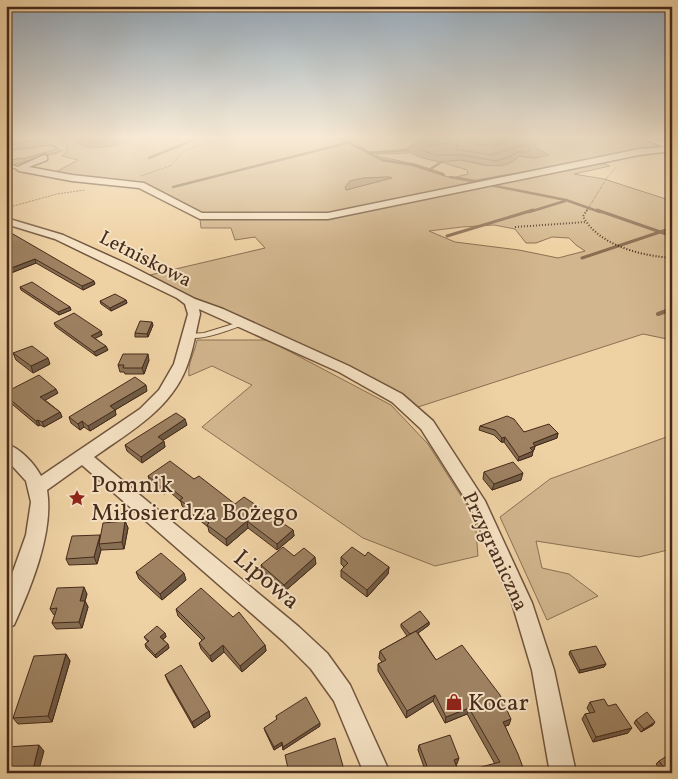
<svg xmlns="http://www.w3.org/2000/svg" width="678" height="779" viewBox="0 0 678 779" font-family="Vollkorn,serif">
<style>
.green{fill:#d2b68d;stroke:#8c7054;fill-rule:evenodd}
.water{fill:#b69975;stroke:#8a6d51}
.lines{fill:none;stroke-linecap:round;stroke-linejoin:round}
.shore{stroke:#7e6248;stroke-width:1}
.stream-far2{stroke:#8a6d51;stroke-width:2.5}
.stream-far1{stroke:#8a6d51;stroke-width:3}
.stream{stroke:#8a6d51;stroke-width:4}
.lane-casing{stroke:#71553d;stroke-width:2}
.street-casing{stroke:#71553d;stroke-width:3}
.path-far1{stroke:#472b1b;stroke-width:1;stroke-dasharray:0.5 1;stroke-linecap:butt}
.path{stroke:#472b1b;stroke-width:2;stroke-dasharray:1 2;stroke-linecap:butt}
.lane{fill:#f5e2c4;fill-rule:evenodd}
.street{fill:#f5e2c4;fill-rule:evenodd}
.wall{fill:#887054;stroke:#472b1b}
.shaded-wall{fill:#6f5b45;stroke:#472b1b}
.building{fill:#9e8262;stroke:#472b1b}
.labels{text-anchor:middle;stroke-width:4;stroke-linejoin:round;paint-order:stroke}
.street-label{font-size:20px;fill:#472b1b;stroke:#f5e2c4}
.near-poi-label{font-size:24px;fill:#472b1b;stroke:#f5e2c4;text-anchor:start}
.near-street-label{font-size:24px;fill:#472b1b;stroke:#f5e2c4}
</style>
<rect width="100%" height="100%" fill="#efd2a4"/>
<filter id="stains"><feTurbulence type="fractalNoise" baseFrequency=".004" numOctaves="4"/><feColorMatrix values="0 0 0 0 .2 0 0 0 0 .09 0 0 0 0 .02 0 0 0 .5 -.17"/></filter>
<radialGradient id="worn" r=".72"><stop offset=".6" stop-color="#630" stop-opacity="0"/><stop offset="1" stop-color="#630" stop-opacity=".3"/></radialGradient>
<path class="green" d="M129 136H361L355 138 360 146 369 152 405 150 422 138 434 136H462L421 141 407 150 409 153 377 154 376 156 415 164 443 173 444 176 481 184 344 211 310 215 202 216 144 184 52 174 78 160 62 156 66 153 68 146 59 140 72 137C89 153 115 147 136 138ZM364 178 389 177 391 178 346 190 350 181Z
M530 136H625C638 141 655 139 666 147L487 183 456 177 468 174 467 170 441 162 460 160 487 166 519 156 535 158 549 155 534 147 540 137Z
M45 139 61 151 13 165 11 164 12 160 21 158 23 159 57 149 51 145 6 151V145Z
M601 163 610 166 574 174 604 179 672 201V340L643 334 415 408 340 364 195 298 150 275 265 248 255 237 235 240 231 228H201L200 219 265 218 358 213ZM494 225 515 229 526 243H536L552 237 569 238 576 245 585 251 558 258 519 250 455 242 429 231 462 227Z
M197 340H268L391 405 428 444 475 518 478 556 435 566 363 538 202 427 252 385 212 366 189 376C187 364 195 352 197 340Z
M672 435V549L639 557 536 541 542 568 569 574 598 596 547 620 500 517 550 479Z"/>
<path class="water" d="M77 136H129L136 138C121 146 83 154 71 138Z
M462 136 540 137 534 147 549 155 535 158 519 156C502 175 480 161 459 160 454 160 449 162 443 162 434 162 413 156 406 150L421 141Z
M364 178 389 177 392 178 346 190 345 187 350 181Z"/>
<g class="lines">
<path class="shore" d="M77 136 78 138 95 143 129 136
M452 136 449 143 422 146 420 150 437 155H462L496 161 510 157 517 152H529L530 144 535 136
M458 136 456 149 491 155 523 145 528 136
M466 136 467 142C487 147 501 147 519 136"/>
<path class="stream-far2" d="M336 136 382 160 413 165 444 175
M643 149 668 146
M369 153 406 150
M149 158 203 136
M429 170 441 162
M450 177 475 181 538 170
M490 185 566 200 600 212
M173 187 351 142
M529 212 565 201"/>
<path class="stream-far1" d="M597 210 672 236
M447 236 533 210
M582 258 672 228"/>
<path class="stream" d="M658 314 672 309"/>
<g class="lane-casing">
<path id="lane" d="M6 159 12 165 21 168 19 169 8 167 6 164Z
M243 321 245 322 246 323 245 324C232 329 198 343 187 336L190 334 204 333Z"/>
</g>
<g class="street-casing">
<path id="street" d="M635 136H646L672 144V151L639 155 328 219H200L139 188 72 181 19 171 15 168 44 155 47 156V160L29 167 72 175 144 183 202 213H328L639 149 665 147Z
M6 218 63 235 127 264 195 299 223 309 349 366 402 394 433 421 485 501 532 603 554 670 576 773H550L532 670 512 603 471 508 421 429 392 402 339 372 199 309 200 314C196 330 194 347 188 363 173 408 131 431 94 457L299 627 327 653 350 685 390 773H364L334 701 311 669 283 641 82 465 47 490C54 532 31 587 14 625L6 628V591L26 535 31 502 26 481 6 459V444C20 448 34 463 41 476L140 409 159 390 174 364 188 314 185 304 177 298 55 239 6 224Z"/>
</g>
<path class="path-far1" d="M51 136 66 149 52 156
M141 176 170 166 184 151 205 143 254 137H315L340 140 365 136
M6 208 57 194 85 190
M586 212 606 179 616 167"/>
<path class="path" d="M587 210 583 216C597 245 642 256 672 258
M515 227 586 222"/>
<use href="#lane" class="lane"/>
<use href="#street" class="street"/>
</g>
<path class="wall" d="M6 230 95 284 83 290 36 263 6 275Z
M20 287 70 307 71 310 59 315 21 290Z
M126 300 127 303 111 311 101 304 100 301Z
M54 323 101 331 102 335 95 338 108 350 96 356 56 327Z
M153 325 148 337H135V333Z
M13 353 50 364 33 373 16 360Z
M149 360 144 374H125L124 372H120L118 365Z
M147 391 115 410 116 415 90 431 84 427 80 430 71 423 69 417Z
M6 392 58 393 45 400 60 412 62 417 44 427 40 425 38 426 6 399Z
M187 425 163 440 165 447 142 463 127 451 125 445Z
M480 426 524 432 558 433 557 438 535 446 534 450 533 451 532 456 518 461 504 442H501L494 435 479 430Z
M484 472 521 480 492 490 483 479Z
M148 476 194 479 235 504 293 530 294 536 277 550 248 528 227 546 209 532 208 527 182 506 181 502 169 491 164 494 150 482Z
M125 521 128 528 124 549 101 550 97 564 69 565 66 559 100 535Z
M294 556 316 564 284 592 262 572 261 565Z
M365 556 389 567 388 574 367 597 341 577V570L344 567 341 564V557Z
M136 572 186 580 162 600 139 579Z
M87 594 85 601 88 607 82 628 56 629 52 623 55 615H54L50 609Z
M176 609 233 617 265 645 266 651 242 672 224 652 212 662 201 649 199 643 202 640 178 616Z
M429 622V625L418 633 436 660 509 725 505 726 525 773H479L481 767 495 764 467 714 445 723 433 701 406 718 378 671V664L382 662 379 658 380 651 407 636 401 627V624Z
M165 633 166 637 163 639 169 648 156 658 146 648 145 644 148 642 144 637Z
M570 651 606 664 604 667 579 673 569 654Z
M66 654 70 661 52 722 18 724 13 718Z
M165 675 209 711 210 717 194 728 168 682Z
M590 702 608 706 628 733 593 742 582 719 585 714 590 713 587 708Z
M276 716 320 726 283 750 282 745 274 750 265 731 264 728 277 720Z
M636 720 653 725 641 732 634 723Z
M419 745 457 764H456L459 773H421L422 768 424 767 418 750Z
M659 761 672 773H663L656 764Z"/>
<path class="shaded-wall" d="M6 139H7L11 152H6Z
M35 259 36 263 6 275V270Z
M94 281 95 284 83 290 82 286Z
M126 300 127 303 111 311 110 308Z
M70 307 71 310 59 315 58 312Z
M152 322 153 325 148 337 147 334Z
M101 331 102 335 92 340 91 336Z
M106 346 108 350 96 356 94 352Z
M148 354 149 360 144 374 142 368Z
M48 358 50 364 33 373 31 366Z
M146 385 147 391 115 410 116 415 90 431 88 426 110 406Z
M56 389 58 393 42 402 40 397Z
M60 412 62 417 44 427 42 422Z
M185 419 187 425 159 443 158 437Z
M38 420 40 425 38 426 36 421Z
M82 421 84 427 80 430 78 424Z
M558 433 557 438 535 446 534 450 529 452 530 448 533 443Z
M505 437 504 442H501L502 438Z
M164 441 165 447 142 463 141 457Z
M533 451 532 456 518 461 519 457Z
M523 473 521 480 492 490 494 484Z
M167 485 169 491 164 494 162 488Z
M125 521 128 528 124 549 122 542Z
M247 521 248 528 227 546 226 539Z
M293 530 294 536 277 550V544Z
M100 535 99 544 101 550 97 564 94 557Z
M315 557 316 564 284 592V585Z
M389 567 388 574 367 597V590Z
M184 573 186 580 162 600 160 594Z
M84 587 87 594 83 607 80 601Z
M85 601 88 607 82 628 79 622Z
M429 622V625L410 639V635Z
M165 633 166 637 161 640 160 637Z
M168 644 169 648 156 658 155 655Z
M223 645 224 652 212 662 210 656Z
M265 645 266 651 242 672 240 666Z
M66 654 70 661 52 722 48 716Z
M606 664 604 667 579 673 580 670Z
M435 695 433 701 406 718 407 711Z
M469 708 467 714 445 723 446 717Z
M209 711 210 717 194 728 192 722Z
M511 719 509 725 500 728 503 722Z
M655 722 653 725 641 732 644 729Z
M320 723V726L283 750V747Z
M632 728 628 733 593 742 596 737Z
M282 742V745L274 750V747Z
M39 745 44 751 38 773H32Z
M459 758 457 764 452 766 454 760Z"/>
<path class="building" d="M6 230 94 281 82 286 35 259 6 270Z
M32 282 70 307 58 312 20 287Z
M115 294 126 300 110 308 100 301Z
M74 313 101 331 91 336 106 346 94 352 54 323Z
M140 321 152 322 147 334 135 333Z
M32 346 48 358 31 366 13 353Z
M123 354H148L142 368H123L124 365H118Z
M39 375 56 389 40 397 60 412 42 422 38 420 36 421 6 396V392Z
M135 377 146 385 110 406 115 410 88 426 82 421 78 424 69 417Z
M176 413 185 419 158 437 164 441 141 457 125 445Z
M507 416 514 419 524 432 549 424 558 433 533 443 535 446 530 448 533 451 519 457 505 437 502 438 495 430 480 426Z
M170 461 194 479 199 476 235 504 244 497 293 530 277 544 247 521 226 539 207 525 209 523 180 500 183 498 167 485 162 488 148 476Z
M513 462 523 473 494 484 484 472Z
M125 521 122 542 99 544 103 523Z
M100 535 94 557 66 559 72 536Z
M283 547 294 556 304 548 315 557 284 585 261 565Z
M352 547 365 556 368 552 389 567 367 590 341 570 348 563 341 557Z
M161 553 184 573 160 594 136 572Z
M84 587 80 601H85L79 622 52 623 57 608 50 609 57 588Z
M201 588 233 617 239 612 265 645 240 666 223 645 210 656 199 643 205 638 176 609Z
M420 611 429 622 416 631 410 634 401 624Z
M157 626 165 633 160 637 168 644 155 655 145 644 149 641 144 637Z
M416 631 436 660 462 645 500 695 511 719 503 722 518 754 525 773H483L481 767 500 762 469 708 446 717 435 695 407 711 378 664 386 660 380 651Z
M596 646 606 664 580 670 570 651Z
M66 654 48 716 13 718 34 656Z
M181 665 209 711 192 722 165 675Z
M306 697 320 723 283 747 282 742 274 747 264 728 277 719 276 716Z
M604 699 608 706 616 704 632 728 596 737 585 714 595 712 590 702Z
M647 712 655 722 644 729 636 720Z
M450 735 459 758 454 760 459 773H423L422 768 427 766 419 745Z
M335 738 345 773H289L285 755Z
M39 745 32 773H6V747Z
M670 754 672 757V773H668L659 761Z"/>
<linearGradient id="sky" x2="0" y2="1"><stop stop-color="#94a9ba"/><stop offset="0.56" stop-color="#f8ebd6"/><stop offset="1" stop-color="#f8ebd6" stop-opacity="0"/></linearGradient>
<rect width="678" height="245" fill="url(#sky)"/>
<defs>
<g id="sight-bare" transform="scale(1.35)"><path d="M0-6L1.8-2.2L6-1.7L2.9 1.2L3.7 5.4L0 3.3L-3.7 5.4L-2.9 1.2L-6-1.7L-1.8-2.2Z" fill="#8f2418" stroke="#f5e2c4" stroke-width="2.5" paint-order="stroke"/></g>
<g id="shop-bare" transform="scale(1.35)"><path d="M-5-2.5h2.3a2.7 3.5 0 0 1 5.4 0H5L5.5 6h-11ZM-1.5-2.5h3a1.5 2.3 0 0 0-3 0Z" fill="#8f2418" stroke="#f5e2c4" stroke-width="2.5" paint-order="stroke"/></g>
</defs>
<g fill-rule="evenodd">
<use href="#sight-bare" x="77" y="498"/>
<use href="#shop-bare" x="454" y="702"/>
</g>
<g class="labels">
<g class="street-label">
<text transform="translate(146 258) rotate(27)" y="7">Letniskowa</text>
<text transform="translate(496 551) rotate(65)" y="7">Przygraniczna</text>
</g>
<g class="near-poi-label">
<text x="91" y="492">Pomnik<tspan x="91" dy="28">Miłosierdza Bożego</tspan></text>
<text x="468" y="710">Kocar</text>
</g>
<g class="near-street-label">
<text transform="translate(267 579) rotate(40)" y="8">Lipowa</text>
</g>
</g>
<rect width="678" height="779" fill="none" stroke="#efd2a4" stroke-width="25"/>
<rect x="8" y="8" width="663" height="764" fill="none" stroke="#472b1b" stroke-width="2.5"/>
<rect x="12" y="12" width="653" height="754" fill="none" stroke="#472b1b"/>
<rect width="100%" height="100%" filter="url(#stains)"/>
<rect width="100%" height="100%" fill="url(#worn)"/>
</svg>
